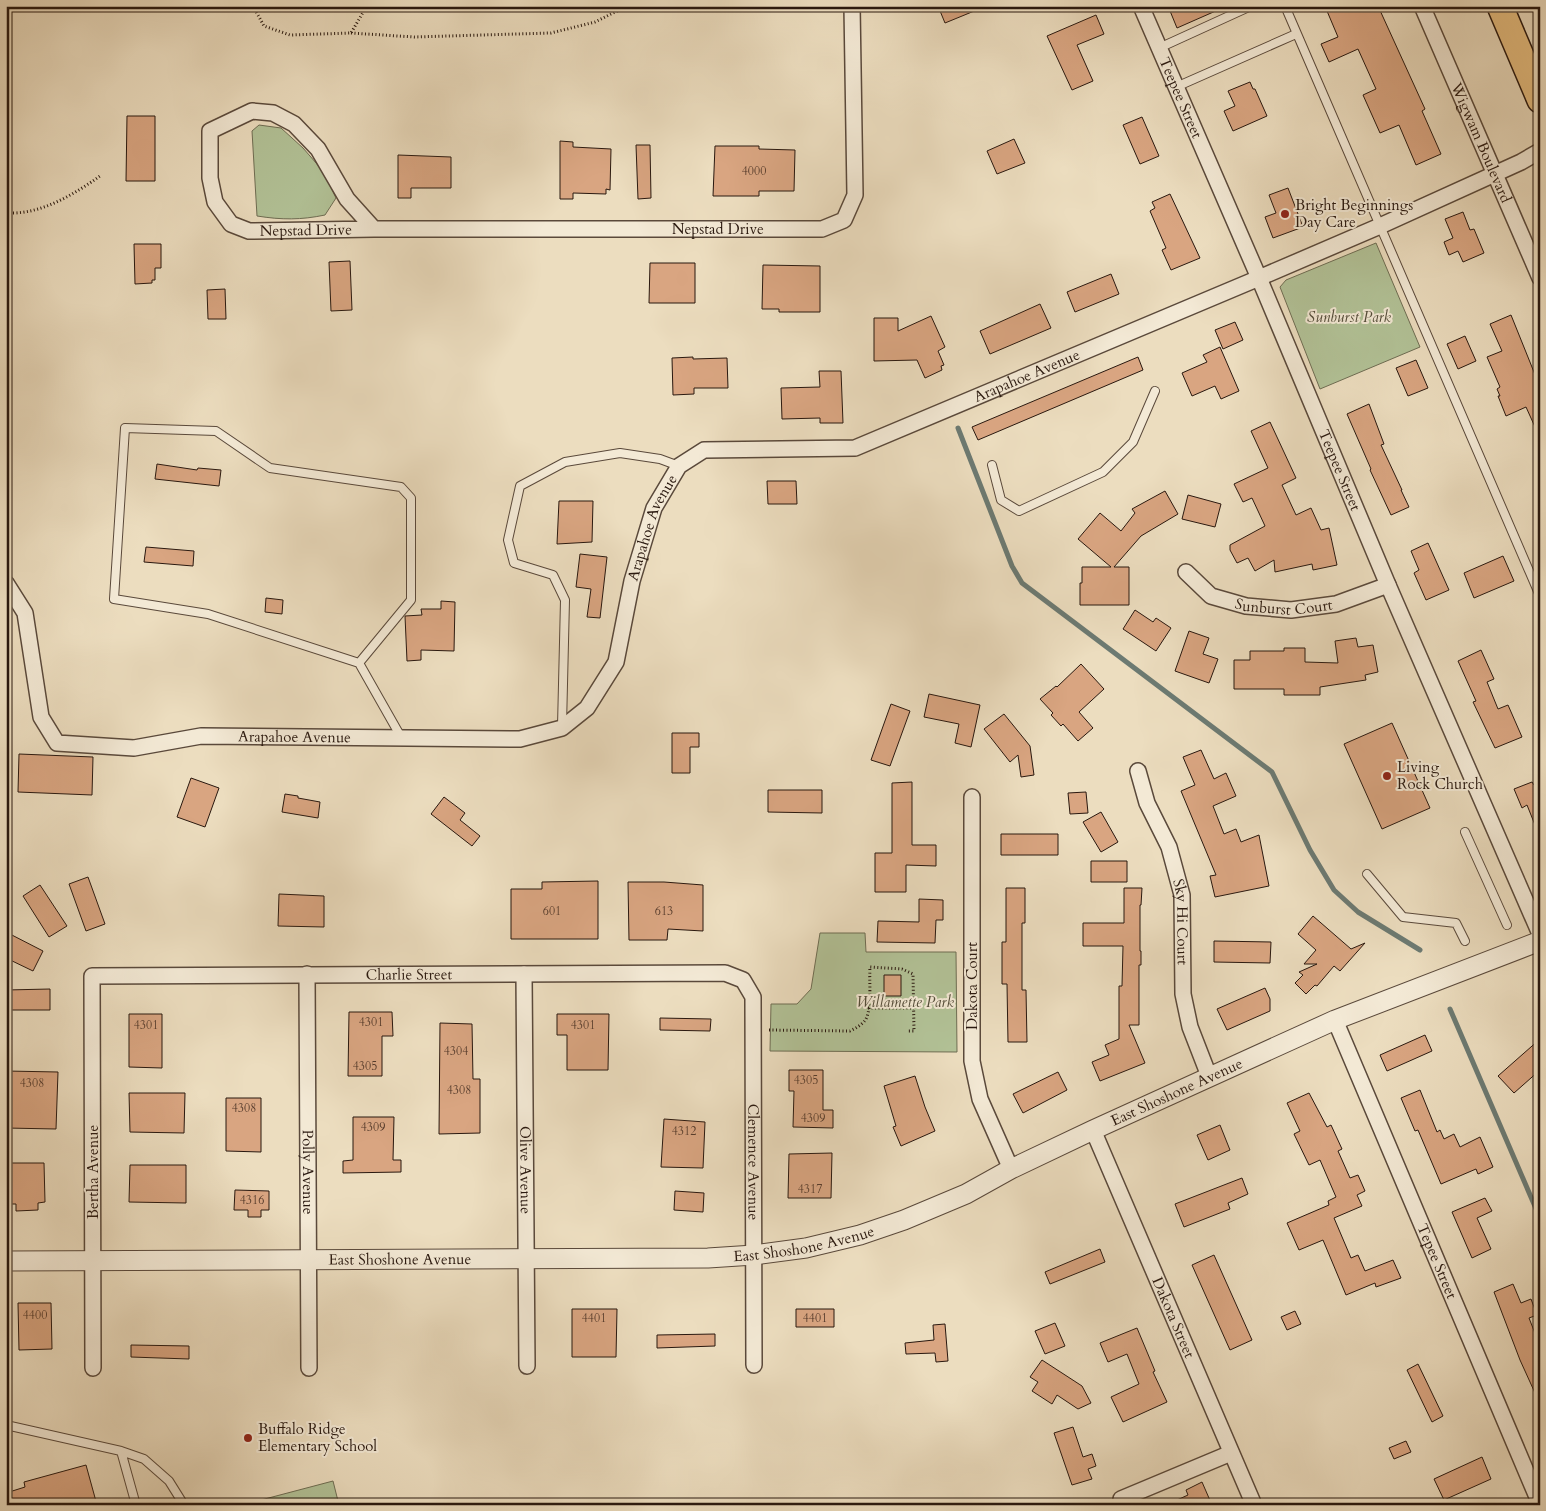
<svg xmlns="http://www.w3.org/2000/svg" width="1546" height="1511" viewBox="0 0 1546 1511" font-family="Cardo,serif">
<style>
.green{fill:#b2c297;stroke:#6e6d53}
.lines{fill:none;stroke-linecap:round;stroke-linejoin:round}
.stream{stroke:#6c7a72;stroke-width:5}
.building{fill:#d9a581;stroke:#29180f}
.service-casing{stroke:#5a493b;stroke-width:10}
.minor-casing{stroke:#5a493b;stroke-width:18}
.tertiary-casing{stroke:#5a493b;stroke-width:21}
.trunk-casing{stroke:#29180f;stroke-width:28}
.path{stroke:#29180f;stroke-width:3;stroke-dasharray:1 2.5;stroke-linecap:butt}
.service{stroke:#f3e9d5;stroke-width:8}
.minor{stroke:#f3e9d5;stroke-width:15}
.tertiary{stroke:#f3e9d5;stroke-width:19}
.trunk{stroke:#e6be80;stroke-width:25}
.poi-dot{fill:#8f2418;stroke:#f3e9d5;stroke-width:2}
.labels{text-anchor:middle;stroke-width:4;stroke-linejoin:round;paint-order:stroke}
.number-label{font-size:12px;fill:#553b2c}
.street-label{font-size:15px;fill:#29180f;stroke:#f3e9d5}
.poi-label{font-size:15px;fill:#29180f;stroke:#f3e9d5;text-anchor:start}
.park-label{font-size:15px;font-style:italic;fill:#524b38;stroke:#f3e9d5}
</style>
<rect width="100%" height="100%" fill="#ecddbf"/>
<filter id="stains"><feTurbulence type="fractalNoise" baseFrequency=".004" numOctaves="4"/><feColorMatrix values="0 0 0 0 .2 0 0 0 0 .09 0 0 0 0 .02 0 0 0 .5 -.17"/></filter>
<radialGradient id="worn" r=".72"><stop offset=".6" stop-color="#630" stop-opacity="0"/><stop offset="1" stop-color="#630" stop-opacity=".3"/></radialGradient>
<path class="green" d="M259 125 281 128 303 148 323 171 336 198 325 215C301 220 282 220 257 216L252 131Z
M1376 243 1420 347 1320 389 1280 287 1286 280Z
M820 933H865L866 952H956L957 1052 770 1051 771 1004H797L811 989Z
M333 1481 339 1505H242Z"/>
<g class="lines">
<path class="stream" d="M958 428 1012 566 1022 583 1272 772 1310 850 1334 890 1358 912 1420 950
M1450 1009 1540 1218"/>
</g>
<path class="building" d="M938 6H984V7L945 23Z
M1168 6H1227L1177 28Z
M1338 6H1378L1425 109 1422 111 1441 154 1416 165 1399 125 1380 133 1363 95 1376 89 1358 49 1329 62 1321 44 1338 37 1327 11Z
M1096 15 1104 34 1077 45 1093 81 1072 90 1047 36Z
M1250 82 1253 89H1255L1267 116 1233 131 1224 111 1235 106 1228 91Z
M127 116H155V181H126Z
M1142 117 1159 156 1140 164 1123 125Z
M1014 139 1025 163 997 174 987 151Z
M560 141 573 142V147L611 149 610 190 606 189V194L573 193V199H560Z
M636 145H650L651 198 638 199Z
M715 146H759V149L795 150 794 191H759V196H713Z
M398 155 451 157V188H411V198H398Z
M1288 188 1303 227 1273 238 1265 217 1276 213 1269 195Z
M1170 194 1200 258 1171 270 1162 250 1166 248 1150 211 1155 208 1152 202Z
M1463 212 1470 230 1474 229 1484 253 1463 262 1458 251 1449 255 1444 242 1453 238 1445 219Z
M134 244H161V268H155V280H152V283L135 284Z
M350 261 352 310 331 311 329 262Z
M650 263H695V303H649Z
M763 265 820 266V312H779V309H762Z
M1111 274 1119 294 1075 312 1067 292Z
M225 289 226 319H208L207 290Z
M1040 304 1051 328 990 354 980 331Z
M1511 315 1540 387V438L1526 407 1506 416 1498 396H1500L1497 389 1500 387 1487 357 1502 351 1490 324Z
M931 316 945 347 938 351 944 365 941 366 942 370 925 378 917 360 874 361V318H898V331Z
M1235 322 1243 340 1223 349 1215 330Z
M1465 336 1476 361 1458 369 1447 344Z
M1220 347 1239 391 1221 399 1215 386 1192 396 1182 373 1207 362 1203 355Z
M693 357V359L727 358 728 388H694V394L673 395 672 358Z
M1138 357 1143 370 978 440 972 427Z
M1416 360 1428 388 1408 396 1396 368Z
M819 371H841L843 423H820V418L782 419 781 388 820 387Z
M1369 404 1384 444 1381 445 1402 490H1401L1409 507 1391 515 1370 470 1371 469 1347 414Z
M1270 422 1296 478 1282 485 1296 515 1311 508 1321 530 1329 528 1337 565 1313 570 1312 564 1275 572 1274 560 1255 571 1248 558 1237 563 1230 550V545L1265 526 1252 498 1243 502 1234 484 1268 468 1251 431Z
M157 464 197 470 198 468 221 470 219 486 155 479Z
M767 481H796L797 504H768Z
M1165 491 1178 514 1141 536 1114 567H1129V605H1080V583H1082V567H1111L1078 539 1100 513 1121 531 1135 513 1132 509Z
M1188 495 1221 504 1215 527 1182 519Z
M559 501H593L592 542 557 544Z
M1428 543 1449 590 1426 600 1414 573 1419 570 1411 551Z
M146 547 194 551 193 566 144 562Z
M580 554 607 557 600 618 587 617 591 589 576 587Z
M1503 556 1514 581 1474 598 1464 573Z
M266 598 283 600 282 614 265 612Z
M441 601 455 602 454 651 421 650V660L407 661 405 616 422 615 421 609H441Z
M1135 610 1153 622 1156 618 1171 628 1156 651 1123 629Z
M1189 631 1209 638 1203 654 1218 659 1209 683 1175 671Z
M1356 638 1358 647 1373 645 1378 672 1365 675 1366 680 1320 687V695H1284V689H1234V660H1250V651H1284V648H1305V662L1338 663 1335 641Z
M1481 650 1494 679 1487 682 1498 709 1508 705 1522 737 1495 748 1473 702 1476 701 1458 661Z
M1081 664 1104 689 1079 712 1093 728 1078 741 1063 724 1061 726 1051 715 1053 713 1040 699 1056 686 1057 687Z
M929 694 980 705 971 747 955 743 959 724 924 717Z
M891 704 910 711 890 766 871 760Z
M1004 714 1030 746 1034 775 1021 777 1018 755 1010 762 984 729Z
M1392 723 1430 808 1382 829 1344 744Z
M672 733H699V747H690V773H672Z
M1201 750 1214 779 1226 773 1236 796 1213 806 1224 834 1236 829 1241 842 1259 835 1269 886 1215 897 1210 876 1216 875 1181 791 1195 785 1183 757Z
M19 754 93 757 92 795 18 792Z
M191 778 219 788 205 827 177 817Z
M912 782V845H936V866L906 865V892H875V853H892V783Z
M1532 782 1534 785 1540 782 1539 835 1527 805 1522 808 1514 789Z
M768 790H822V813L768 812Z
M1086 792 1088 813 1070 814 1068 793Z
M285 794 298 796V798L320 802 318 818 282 812Z
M444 797 465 813 460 820 480 836 472 846 431 814Z
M1101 812 1118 842 1101 852 1083 822Z
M1001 834H1058V855H1001Z
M1091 861H1127V882H1091Z
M88 877 105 924 86 931 69 884Z
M598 881V939H511V889H542V882Z
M628 882H664L703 885V931L668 929 667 940H629Z
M40 885 67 926 49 937 23 896Z
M1006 888H1025V923H1022V990H1026L1027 1042H1008L1007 984H1002V942H1006Z
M1124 888H1142L1141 905H1140V951H1141V965H1139V1025H1129L1145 1063 1100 1081 1092 1062 1109 1055 1105 1045 1119 1039V986H1122L1123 946H1083V923H1124Z
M279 894 324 896V927L278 926Z
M919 899 943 900V920H936L935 943 877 942 878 921 919 922Z
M1313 916 1351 949 1365 943 1340 971 1334 966 1317 986 1315 985 1306 994 1295 983 1303 975 1299 972 1317 964H1304L1316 950 1298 934Z
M6 932 43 951 33 971 6 958Z
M1214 941 1271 942 1270 963 1214 962Z
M884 975H901V996H884Z
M1265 988 1270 999V1011L1227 1030 1217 1009Z
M50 989V1010H6V990Z
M349 1012H392L393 1036H382V1076H348Z
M129 1014H162V1068L129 1067Z
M557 1014H609L608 1070H567V1035H557Z
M660 1018 711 1019 710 1031 660 1030Z
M440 1023 472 1024 473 1079H480V1133L439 1134Z
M1425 1035 1432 1051 1387 1071 1380 1055Z
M1540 1039V1070L1514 1093 1498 1076Z
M789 1070H823V1110H833V1128L793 1127 794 1091H789Z
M6 1071 58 1072 56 1129 6 1128Z
M1058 1072 1067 1090 1023 1113 1013 1094Z
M915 1076 925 1107 935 1131 901 1146 893 1127 896 1126 884 1086Z
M1420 1090 1437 1132 1440 1130 1444 1139 1454 1134 1460 1147 1480 1137 1493 1167 1478 1174 1476 1169 1441 1184 1418 1130 1415 1131 1401 1098Z
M129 1093H185L184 1133 130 1132Z
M1309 1093 1327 1127 1331 1125 1342 1149 1338 1151 1350 1178 1358 1175 1365 1191 1357 1195 1362 1206 1334 1218 1351 1258 1358 1255 1365 1271 1393 1260 1401 1278 1376 1287 1375 1283 1346 1295 1323 1240 1299 1250 1287 1223 1329 1205 1328 1201 1336 1197 1320 1160 1309 1165 1294 1134 1300 1131 1287 1103Z
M226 1098H261V1152L226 1151Z
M353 1117H394L393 1160H401V1172L343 1173V1161L353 1160Z
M664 1119 705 1122 703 1168 661 1167Z
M1220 1125 1230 1150 1208 1160 1197 1135Z
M832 1153 831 1198H788L789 1154Z
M6 1163H44L45 1202 38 1203V1210L16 1211V1204H6Z
M130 1165H186V1203L129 1202Z
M1242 1178 1248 1194 1228 1203 1230 1209 1184 1227 1175 1204Z
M235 1190 269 1191V1210H261V1217H248V1210H234Z
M675 1191 704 1193 703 1212 674 1210Z
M1485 1198 1492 1211 1477 1218 1491 1249 1472 1258 1452 1212Z
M1100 1249 1105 1262 1050 1284 1045 1272Z
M1214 1255 1252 1340 1230 1350 1192 1265Z
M1513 1284 1521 1303 1531 1299 1537 1315 1529 1318 1540 1346V1404L1520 1360 1494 1292Z
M18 1303H51L52 1349 19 1350Z
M572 1309H617L616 1357H572Z
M796 1309H834V1327H796Z
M1295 1311 1301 1324 1287 1330 1281 1317Z
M1055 1323 1065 1346 1045 1354 1035 1331Z
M945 1324 948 1361 936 1362 935 1353 906 1354 905 1343 934 1340 933 1325Z
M1137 1328 1155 1371 1153 1372 1167 1402 1123 1422 1111 1397 1139 1384 1127 1354 1108 1362 1100 1343Z
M715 1334V1346L657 1348V1335Z
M131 1345 189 1346V1359L131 1357Z
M1042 1360 1082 1386 1091 1403 1078 1409 1057 1395 1052 1404 1032 1391 1038 1382 1030 1377Z
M1418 1364 1443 1416 1432 1422 1407 1370Z
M1073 1427 1083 1457 1092 1454 1096 1466 1088 1469 1092 1479 1072 1485 1054 1433Z
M1406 1441 1411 1452 1394 1459 1389 1448Z
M1482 1457 1491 1479 1444 1500 1434 1479Z
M86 1465 97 1505H6V1493L25 1487 24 1482Z
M1202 1482 1212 1505H1166L1188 1495 1186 1490Z"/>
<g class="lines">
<g class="service-casing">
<path id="service" d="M1285 6 1540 596
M1159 48 1251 6
M1176 87 1296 34
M992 465 1001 500 1019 511 1103 472 1133 442 1155 391
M359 663 411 600V498L401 487 270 468 216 431 125 428 114 599 208 614 359 663 401 737
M562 726 565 600 553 575 514 563 508 540 520 486 565 462 620 453 660 459 679 466
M1465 832 1507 925
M1367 874 1403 917 1456 923 1465 941
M6 1425 121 1451 144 1459 169 1481 184 1505
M121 1451 136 1505"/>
</g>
<g class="minor-casing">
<g id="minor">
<path id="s1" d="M1141 6 1259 278 1388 585 1540 934"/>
<path id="s2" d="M1422 6 1540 278"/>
<path id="s3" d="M374 229 347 199 318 149 294 124 273 113 252 111 210 131V178L215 202 231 224 249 231 374 229H822L844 220 855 195 852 6"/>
<path id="s4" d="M1186 572 1211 596 1246 606 1291 610 1336 604 1388 585"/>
<path id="s5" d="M6 583 25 613 41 717 57 743 134 748 201 736 520 739 562 728 587 708 616 662 632 581 654 508 679 466 704 450 855 448 1259 278 1380 226 1521 162 1540 151"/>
<path id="s6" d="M1138 771 1147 803 1169 847 1182 895 1183 994 1190 1027 1209 1076"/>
<path d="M972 797V1061L980 1099 1011 1169"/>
<path id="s7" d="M307 974 309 1368"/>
<path id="s8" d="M524 974 527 1366"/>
<path id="s9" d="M1335 1020 1540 1504"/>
<path id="s10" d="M1093 1130 1254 1505"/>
<path id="s11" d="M93 1368 92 976 725 973 743 980 753 997 754 1365"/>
<path d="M1121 1499 1231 1453"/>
</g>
</g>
<g class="tertiary-casing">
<g id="tertiary">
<path id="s12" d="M6 1261 708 1258 754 1255 806 1248 860 1235 904 1220 966 1194 1011 1169 1093 1130 1335 1020 1540 941"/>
</g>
</g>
<g class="trunk-casing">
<path id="trunk" d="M1500 6 1540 100"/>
</g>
<path class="path" d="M253 6 264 26 290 35 351 33 365 9V6
M351 33 414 37 551 33 595 22 627 6
M6 213C40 215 73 195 100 176
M868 1008H914
M769 1030 850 1031C856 1028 862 1025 866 1019 872 1007 869 980 870 967L902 969 913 974 914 1031H907"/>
<use href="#service" class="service"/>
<use href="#minor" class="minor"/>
<use href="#tertiary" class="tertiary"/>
<use href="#trunk" class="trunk"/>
</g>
<g class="poi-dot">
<circle cx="1285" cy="214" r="5"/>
<circle cx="1387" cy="776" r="5"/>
<circle cx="248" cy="1438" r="5"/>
</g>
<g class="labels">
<g class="number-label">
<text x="754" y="175">4000</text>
<text x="552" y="915">601</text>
<text x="664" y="915">613</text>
<text x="371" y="1026">4301</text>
<text x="146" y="1029">4301</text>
<text x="583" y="1029">4301</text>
<text x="456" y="1055">4304</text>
<text x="365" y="1070">4305</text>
<text x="806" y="1084">4305</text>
<text x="32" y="1087">4308</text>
<text x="459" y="1094">4308</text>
<text x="244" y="1112">4308</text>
<text x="813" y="1122">4309</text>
<text x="373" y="1131">4309</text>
<text x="684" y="1135">4312</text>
<text x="810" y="1193">4317</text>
<text x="252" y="1204">4316</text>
<text x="35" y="1319">4400</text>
<text x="594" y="1322">4401</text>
<text x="815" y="1322">4401</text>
</g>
<g class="street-label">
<text dy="5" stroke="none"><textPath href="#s1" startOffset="100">Teepee Street</textPath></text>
<text dy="5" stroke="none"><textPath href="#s2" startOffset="149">Wigwam Boulevard</textPath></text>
<text dy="5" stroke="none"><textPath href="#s3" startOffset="811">Nepstad Drive</textPath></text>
<text dy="5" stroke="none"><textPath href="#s3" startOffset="399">Nepstad Drive</textPath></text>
<text dy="5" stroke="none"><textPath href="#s5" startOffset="1340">Arapahoe Avenue</textPath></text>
<text dy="5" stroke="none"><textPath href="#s1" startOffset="505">Teepee Street</textPath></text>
<text dy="5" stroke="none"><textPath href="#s5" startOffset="905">Arapahoe Avenue</textPath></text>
<text dy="5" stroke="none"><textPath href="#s4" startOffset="109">Sunburst Court</textPath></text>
<text dy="5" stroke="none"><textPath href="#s5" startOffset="410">Arapahoe Avenue</textPath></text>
<text dy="5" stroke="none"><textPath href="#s6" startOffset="159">Sky Hi Court</textPath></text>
<text dy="5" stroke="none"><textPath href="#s11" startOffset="709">Charlie Street</textPath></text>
<text transform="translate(972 986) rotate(-90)" y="5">Dakota Court</text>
<text dy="5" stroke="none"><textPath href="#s12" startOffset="1204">East Shoshone Avenue</textPath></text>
<text dy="5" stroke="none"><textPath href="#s11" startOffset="1229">Clemence Avenue</textPath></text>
<text dy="5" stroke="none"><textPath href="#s8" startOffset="196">Olive Avenue</textPath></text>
<text dy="5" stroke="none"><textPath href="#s7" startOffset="198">Polly Avenue</textPath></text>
<text transform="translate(93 1172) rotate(-90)" y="5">Bertha Avenue</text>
<text dy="5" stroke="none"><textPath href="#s12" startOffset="799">East Shoshone Avenue</textPath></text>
<text dy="5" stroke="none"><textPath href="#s12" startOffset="394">East Shoshone Avenue</textPath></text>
<text dy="5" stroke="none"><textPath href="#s9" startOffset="262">Tepee Street</textPath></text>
<text dy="5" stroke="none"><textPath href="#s10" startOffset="204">Dakota Street</textPath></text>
</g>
<g class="poi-label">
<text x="1295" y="210">Bright Beginnings<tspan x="1295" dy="17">Day Care</tspan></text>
<text x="1397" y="772">Living<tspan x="1397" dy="17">Rock Church</tspan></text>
<text x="258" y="1434">Buffalo Ridge<tspan x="258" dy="17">Elementary School</tspan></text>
</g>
<g class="park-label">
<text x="1349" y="322">Sunburst Park</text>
<text x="905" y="1007">Willamette Park</text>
</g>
</g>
<rect width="1546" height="1511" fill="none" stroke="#ecddbf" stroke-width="25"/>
<rect x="8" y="8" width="1531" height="1496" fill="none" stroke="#29180f" stroke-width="2.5"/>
<rect x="12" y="12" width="1521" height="1486" fill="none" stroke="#29180f"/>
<rect width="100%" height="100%" filter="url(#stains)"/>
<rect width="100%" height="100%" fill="url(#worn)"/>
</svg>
